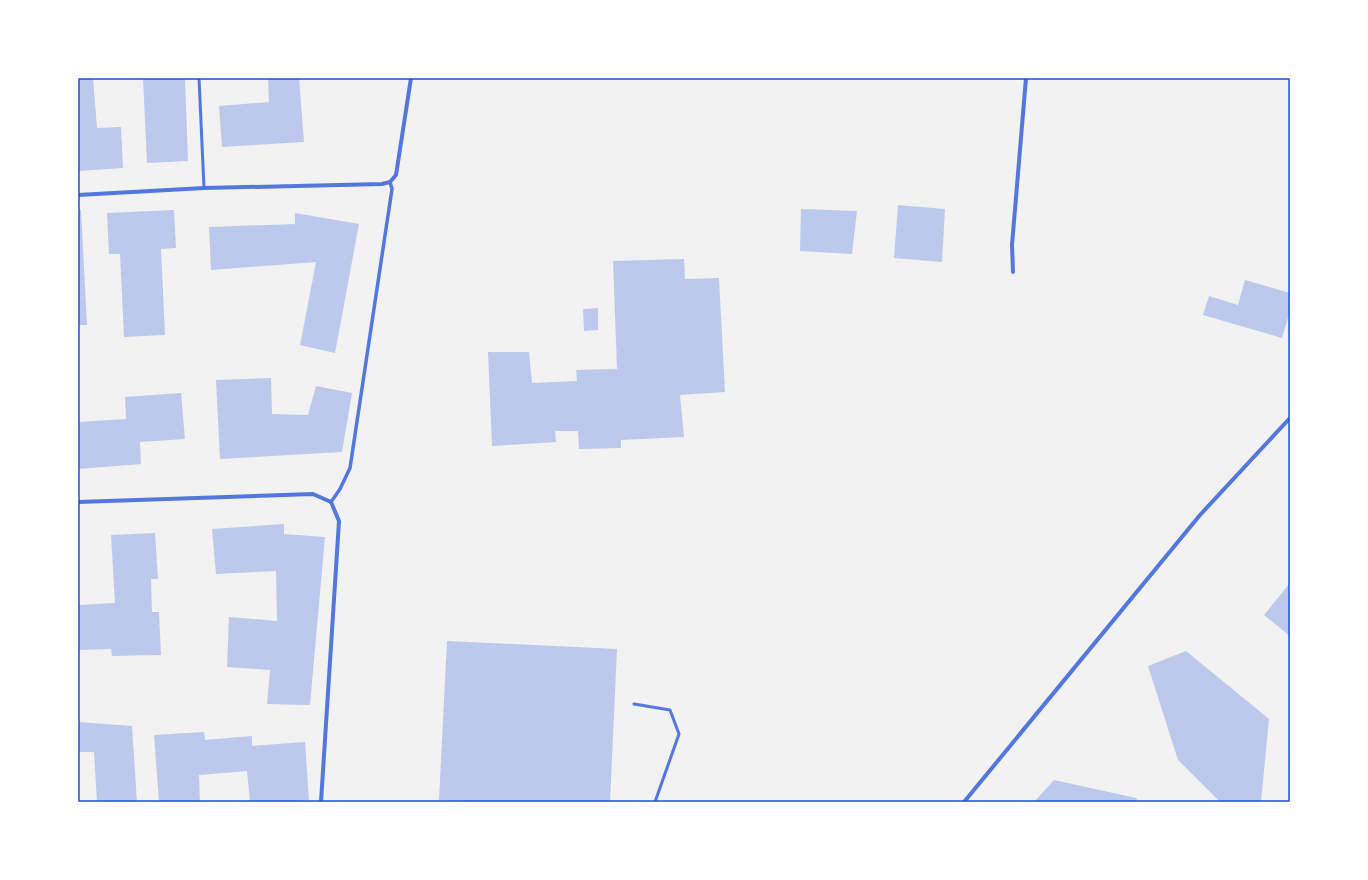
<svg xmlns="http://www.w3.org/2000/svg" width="1368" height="880" viewBox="0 0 1368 880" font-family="'Archivo Narrow',sans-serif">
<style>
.building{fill:#bdc9ec}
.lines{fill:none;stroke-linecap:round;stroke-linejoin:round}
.service{stroke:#5277de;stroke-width:3}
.pedestrian{stroke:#5277de;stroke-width:3.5}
.minor{stroke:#5277de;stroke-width:4}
.neatline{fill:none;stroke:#1d4ed8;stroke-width:1.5}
</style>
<rect width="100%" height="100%" fill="#f2f2f2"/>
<path class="building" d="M78 78H93L97 128 121 127 123 168 78 171Z
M143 78H185L188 161 147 163Z
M268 78H299L304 142 222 147 219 106 269 102Z
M898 205 945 209 942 262 894 258Z
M801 209 857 211 852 254 800 251Z
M78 210H81L87 325H78Z
M174 210 176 248 161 249 165 335 124 337 120 254H109L107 213Z
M295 213 359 224 335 353 300 345 316 262 211 270 209 227 295 224Z
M684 259 685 279 719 278 725 392 680 395 684 437 621 440V448L579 449 578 431H555L556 442 492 446 488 352H529L532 383 577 381 576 370 617 369 613 261Z
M1245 280 1290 293V311L1282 338 1203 315 1209 296 1238 305Z
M598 308V330L584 331 583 309Z
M271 378 272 414 308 415 316 386 352 393 342 452 220 459 216 380Z
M181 393 185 439 140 442 141 464 78 469V422L126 419 125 397Z
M284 524V534L325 537 310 705 267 704 270 670 227 667 229 617 277 621 276 571 216 574 212 529Z
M155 533 158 579H151L152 612H159L161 655 112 656 111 649 78 650V605L115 603 111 535Z
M1290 583V636L1264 615Z
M447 641 617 649 610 802H488L439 800Z
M1186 651 1269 719 1261 802H1220L1178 760 1148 666Z
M78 722 132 726 137 802H97L94 752H78Z
M204 732 205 740 252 736V746L305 742 309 800 280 802H250L247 771 199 775 200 802H159L154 735Z
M1054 780 1136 798 1139 802H1034Z"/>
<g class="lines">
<path class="service" d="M199 78 204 188
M634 704 670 710 679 734 655 802"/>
<path class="pedestrian" d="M331 502 340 489 350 468 392 189 390 182"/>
<path class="minor" d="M78 195 204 188 382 184 390 182 396 175 411 78
M1013 272 1012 245 1026 78
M78 502 313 494 331 502 339 521 321 802
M964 802 1200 515 1290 418"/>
</g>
<rect width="1368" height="880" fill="none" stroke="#ffffff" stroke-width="158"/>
<rect x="79" y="79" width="1210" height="722" class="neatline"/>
</svg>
